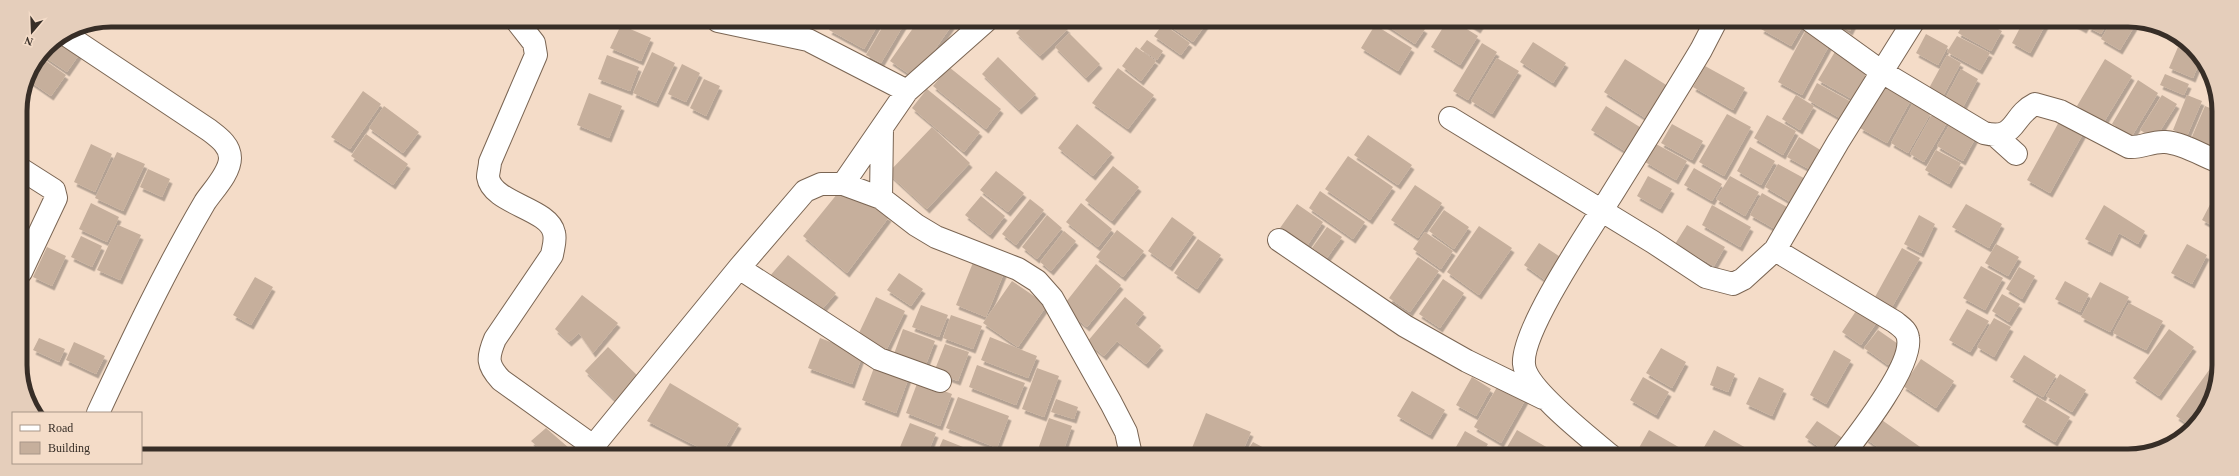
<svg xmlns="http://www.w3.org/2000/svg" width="2239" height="476" viewBox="0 0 2239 476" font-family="'Times New Roman',serif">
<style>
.building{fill:#c6af9c;filter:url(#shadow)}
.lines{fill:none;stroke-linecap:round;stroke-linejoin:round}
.minor-casing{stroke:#7a6553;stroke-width:24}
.minor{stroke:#fff;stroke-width:22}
.rim{fill:none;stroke:#372e27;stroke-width:5}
</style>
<defs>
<filter id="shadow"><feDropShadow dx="2.5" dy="4.5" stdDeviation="0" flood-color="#0004"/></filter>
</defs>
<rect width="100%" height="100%" fill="#f4dcc8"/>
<path class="building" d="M835 21H880L864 49 829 30Z
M886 21H906L881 63 866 55Z
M918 21H946L952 25 915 78 890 61Z
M1028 21H1059L1068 29 1040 56 1016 33Z
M1169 21H1202L1206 24 1193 42 1167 24Z
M1380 21H1413L1425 29 1415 44Z
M1447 21H1454L1478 36 1460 65 1431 47Z
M1465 21H1483L1478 29Z
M1766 21H1800L1804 24 1791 46 1761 29Z
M1834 21H1855L1850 31Z
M1964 22H1984L2002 31 1991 51 1958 33Z
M2023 22H2047L2030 53 2012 43Z
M2071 22H2088L2084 29Z
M2091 22H2108L2101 34 2088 27Z
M2111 22H2137L2120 50 2101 39Z
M1163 24 1190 43 1181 55 1154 36Z
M621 25 651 38 641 61 610 48Z
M1375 25 1412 48 1398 71 1361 48Z
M1806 30 1830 44 1802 95 1778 82Z
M67 33 85 46 67 72 42 55 49 45Z
M1069 33 1100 64 1086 78 1055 47Z
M1926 34 1948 46 1938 65 1916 53Z
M1957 36 1990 53 1980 70 1947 52Z
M1147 40 1163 51 1157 60 1140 49Z
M1533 42 1566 63 1553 83 1520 62Z
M1482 43 1497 52 1468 100 1453 91Z
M1136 47 1156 61 1141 81 1122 66Z
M2178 47 2196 54 2200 61 2193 78 2169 68Z
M1836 50 1869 69 1852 99 1818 80Z
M652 52 675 63 656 103 633 93Z
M607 55 639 67 630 91 598 79Z
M1947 55 1961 63 1942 98 1928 90Z
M998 57 1036 94 1019 110 982 74Z
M1497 58 1519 71 1492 114 1471 101Z
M43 59 66 75 51 96 28 80Z
M1625 59 1671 88 1650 121 1604 92Z
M2105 59 2132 76 2104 122 2077 106Z
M682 64 700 73 686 102 668 94Z
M1705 66 1745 88 1733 110 1693 87Z
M949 67 1001 109 986 129 933 86Z
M1118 68 1154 95 1128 129 1092 103Z
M1961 69 1978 79 1962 109 1945 99Z
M2165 74 2189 84 2184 95 2160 85Z
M704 79 720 86 706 116 690 108Z
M2138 80 2158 93 2132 136 2112 124Z
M1817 83 1855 104 1845 121 1808 100Z
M1884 85 1911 100 1887 143 1860 128Z
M927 89 980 132 964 152 912 108Z
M363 91 381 104 350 149 331 137Z
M589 93 622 106 609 138 577 125Z
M1796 95 1814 106 1800 130 1782 119Z
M2162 95 2177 104 2155 139 2140 130Z
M2187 95 2202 101 2187 136 2173 130Z
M1913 103 1931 113 1908 153 1891 143Z
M384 106 419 132 403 153 369 128Z
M1606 106 1643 129 1628 153 1591 130Z
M2205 106 2217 111V150L2191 139Z
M1933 113 1948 121 1924 162 1910 154Z
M1727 114 1751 127 1724 176 1699 162Z
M1767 115 1796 131 1783 155 1754 138Z
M2060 120 2084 132 2050 193 2027 180Z
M1951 122 1976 137 1963 161 1937 146Z
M1077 124 1112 153 1093 176 1058 148Z
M1672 124 1703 141 1692 160 1661 143Z
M932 127 970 163 927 209 888 173Z
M366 134 408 164 393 185 351 156Z
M1368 135 1412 165 1398 185 1354 155Z
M1799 137 1827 154 1816 173 1787 157Z
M91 144 112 154 95 192 74 182Z
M1656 144 1687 161 1676 180 1645 162Z
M1750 147 1775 161 1761 185 1737 171Z
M1936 150 1961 163 1949 184 1925 170Z
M117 152 145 164 123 211 95 198Z
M1348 156 1393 187 1370 220 1325 189Z
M1778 164 1811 182 1797 206 1765 187Z
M1113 166 1139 187 1112 221 1085 200Z
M1694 168 1722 184 1712 201 1684 185Z
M148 169 170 179 162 197 140 187Z
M996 171 1024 193 1008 212 980 190Z
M1648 176 1672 189 1660 209 1637 196Z
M1730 176 1759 192 1745 216 1716 199Z
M1415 185 1442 203 1418 238 1391 220Z
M842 188 889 217 847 273 803 236Z
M1320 191 1365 222 1353 239 1309 208Z
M2217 191V228L2202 220Z
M1762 193 1794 211 1782 233 1750 215Z
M981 196 1005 216 990 235 965 215Z
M1030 199 1044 210 1016 245 1002 234Z
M91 203 119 217 107 242 79 229Z
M1081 203 1112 229 1098 247 1066 222Z
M1297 204 1323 222 1307 246 1280 228Z
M1966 204 2002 224 1989 248 1952 227Z
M1712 205 1751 227 1740 247 1702 225Z
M2104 205 2145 231 2138 244 2119 233 2110 252 2085 239Z
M1444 210 1469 227 1454 249 1429 231Z
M1047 215 1062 228 1037 259 1022 247Z
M1919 215 1935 224 1921 253 1904 244Z
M1172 217 1194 233 1170 267 1148 251Z
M118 225 141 235 120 280 97 270Z
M1687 225 1725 247 1714 266 1675 244Z
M1479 226 1512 248 1479 295 1447 272Z
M1327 227 1342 237 1327 258 1312 248Z
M1117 230 1144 251 1123 277 1096 257Z
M1064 231 1076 241 1051 271 1040 262Z
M1425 232 1453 251 1441 269 1413 249Z
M81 236 102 246 92 267 71 257Z
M1198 239 1221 255 1197 289 1174 273Z
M1539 243 1565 260 1549 283 1524 265Z
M1996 244 2019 257 2008 276 1985 263Z
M2187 244 2207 255 2192 284 2171 273Z
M47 247 66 256 52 286 33 277Z
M1902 248 1920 258 1892 307 1875 297Z
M788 255 836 293 818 314 769 277Z
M976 255 1006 268 986 317 956 305Z
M1418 257 1439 271 1410 312 1389 298Z
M1096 264 1121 285 1087 327 1062 307Z
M1981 266 2003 278 1985 310 1963 298Z
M2019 267 2035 276 2022 299 2006 289Z
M899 273 923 289 911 306 887 290Z
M255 277 273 287 251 325 233 315Z
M1443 279 1464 293 1440 328 1419 314Z
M1012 281 1047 305 1018 347 983 323Z
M2065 281 2089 294 2080 312 2055 299Z
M2100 282 2129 297 2110 332 2081 317Z
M2002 294 2020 304 2009 322 1992 311Z
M582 295 618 323 593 353 579 333 569 342 555 329Z
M876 297 905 311 887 349 858 335Z
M1125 297 1144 313 1135 324 1161 346 1146 364 1117 341 1104 356 1087 342Z
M2129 303 2163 321 2146 350 2113 333Z
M921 305 948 315 939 337 912 327Z
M1858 308 1877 322 1861 345 1842 332Z
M1967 309 1989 321 1970 352 1949 340Z
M951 315 982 326 973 349 943 338Z
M1994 318 2011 327 1994 357 1977 347Z
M903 329 935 341 925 367 894 354Z
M2169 329 2194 347 2159 396 2133 378Z
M1878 330 1901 346 1888 365 1864 348Z
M990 337 1037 356 1028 378 981 360Z
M39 338 65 349 59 362 33 350Z
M820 338 863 354 852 384 808 368Z
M74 342 105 356 96 374 66 360Z
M945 344 969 352 958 381 934 372Z
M608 347 640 378 617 402 585 371Z
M1661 348 1686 362 1672 388 1646 373Z
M1834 350 1851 360 1826 404 1810 395Z
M2024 355 2056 375 2043 397 2010 377Z
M1921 359 1954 381 1936 408 1903 386Z
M875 365 909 377 896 413 862 400Z
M977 365 1025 383 1016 405 969 387Z
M1717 366 1735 374 1728 392 1710 385Z
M2212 366 2217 370V382L2189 425 2176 416Z
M1037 368 1059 376 1044 417 1022 409Z
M2060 374 2086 390 2072 412 2046 396Z
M1472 377 1491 389 1476 416 1456 405Z
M1643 377 1669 392 1656 415 1630 400Z
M1759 377 1784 389 1772 416 1746 404Z
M918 381 952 394 940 426 906 413Z
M1500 382 1527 397 1501 443 1474 427Z
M670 383 739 424 721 455H714L647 421Z
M1412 391 1445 410 1430 435 1397 416Z
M958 397 1009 416 997 448 946 428Z
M2037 397 2070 417 2055 442 2022 422Z
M1056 399 1078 407 1074 419 1051 412Z
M1206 413 1251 432 1241 455H1210L1192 448Z
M1049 418 1072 426 1062 455H1036Z
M1879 418 1933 456H1890L1865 438Z
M1817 421 1844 439 1831 456 1805 437Z
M910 423 936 433 927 455H906L898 452Z
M546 428 577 455H547L531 441Z
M1517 430 1548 448 1544 455H1516L1506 449Z
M1649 430 1682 449 1678 455H1635Z
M1714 430 1748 449 1744 456 1700 454Z
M1465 431 1488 444 1481 455 1452 454Z
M943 439 963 447 959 455H936Z
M1253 442 1277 455H1244Z
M1858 442 1878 456H1848Z"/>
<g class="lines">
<g class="minor-casing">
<path id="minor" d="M516 20 534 43 536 55 490 162C490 166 488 173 488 177 492 204 549 208 554 233 556 241 553 248 552 255L495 339C487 358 487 365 501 380L593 446
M718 21 808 40 907 91
M1811 21 1882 72 1984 133C2017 141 2011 116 2035 104L2060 111 2129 147C2142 148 2152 141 2165 142 2183 143 2201 155 2217 161
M65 34 209 130C218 137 230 145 230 158 230 173 213 190 205 202 165 270 131 342 98 413
M1450 118 1653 242 1706 277 1733 284 1743 279 1775 250
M1996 136 2016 154
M21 169 54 190 56 198 21 272
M843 184 907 91 986 21
M881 198 882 128
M1279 240 1405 326 1467 361 1543 398
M739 268 879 359 940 381
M586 455 739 268 805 191 821 184H843L881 198 916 225 936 237 1018 269 1037 281 1052 298 1111 403 1126 432 1131 455
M1610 455C1591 439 1525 388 1524 364 1521 331 1589 231 1609 199 1640 149 1671 100 1701 50L1716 21
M1842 456C1859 434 1913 365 1908 338 1907 330 1901 327 1895 322L1775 250 1838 142 1913 22"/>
</g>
<use href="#minor" class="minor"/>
</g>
<path d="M0 0H2239V476H0ZM111 27H2128A84 84 0 0 1 2212 111V365A84 84 0 0 1 2128 449H111A84 84 0 0 1 27 365V111A84 84 0 0 1 111 27Z" fill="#e5cebb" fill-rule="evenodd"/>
<path class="rim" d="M111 27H2128A84 84 0 0 1 2212 111V365A84 84 0 0 1 2128 449H111A84 84 0 0 1 27 365V111A84 84 0 0 1 111 27Z"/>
<rect x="12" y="412" width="130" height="52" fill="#f4dcc8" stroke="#a89688"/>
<rect x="20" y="425" width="20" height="6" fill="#ffffff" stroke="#a89688"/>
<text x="48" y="432" font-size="12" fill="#372e27">Road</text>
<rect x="20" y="442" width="20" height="12" fill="#c6af9c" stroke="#a89688"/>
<text x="48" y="452" font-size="12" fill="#372e27">Building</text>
<g transform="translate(32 32) rotate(199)" stroke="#f4dcc8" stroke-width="3" paint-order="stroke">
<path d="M0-3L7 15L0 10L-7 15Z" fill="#372e27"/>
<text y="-6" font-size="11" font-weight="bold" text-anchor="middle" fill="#372e27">N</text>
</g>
</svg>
